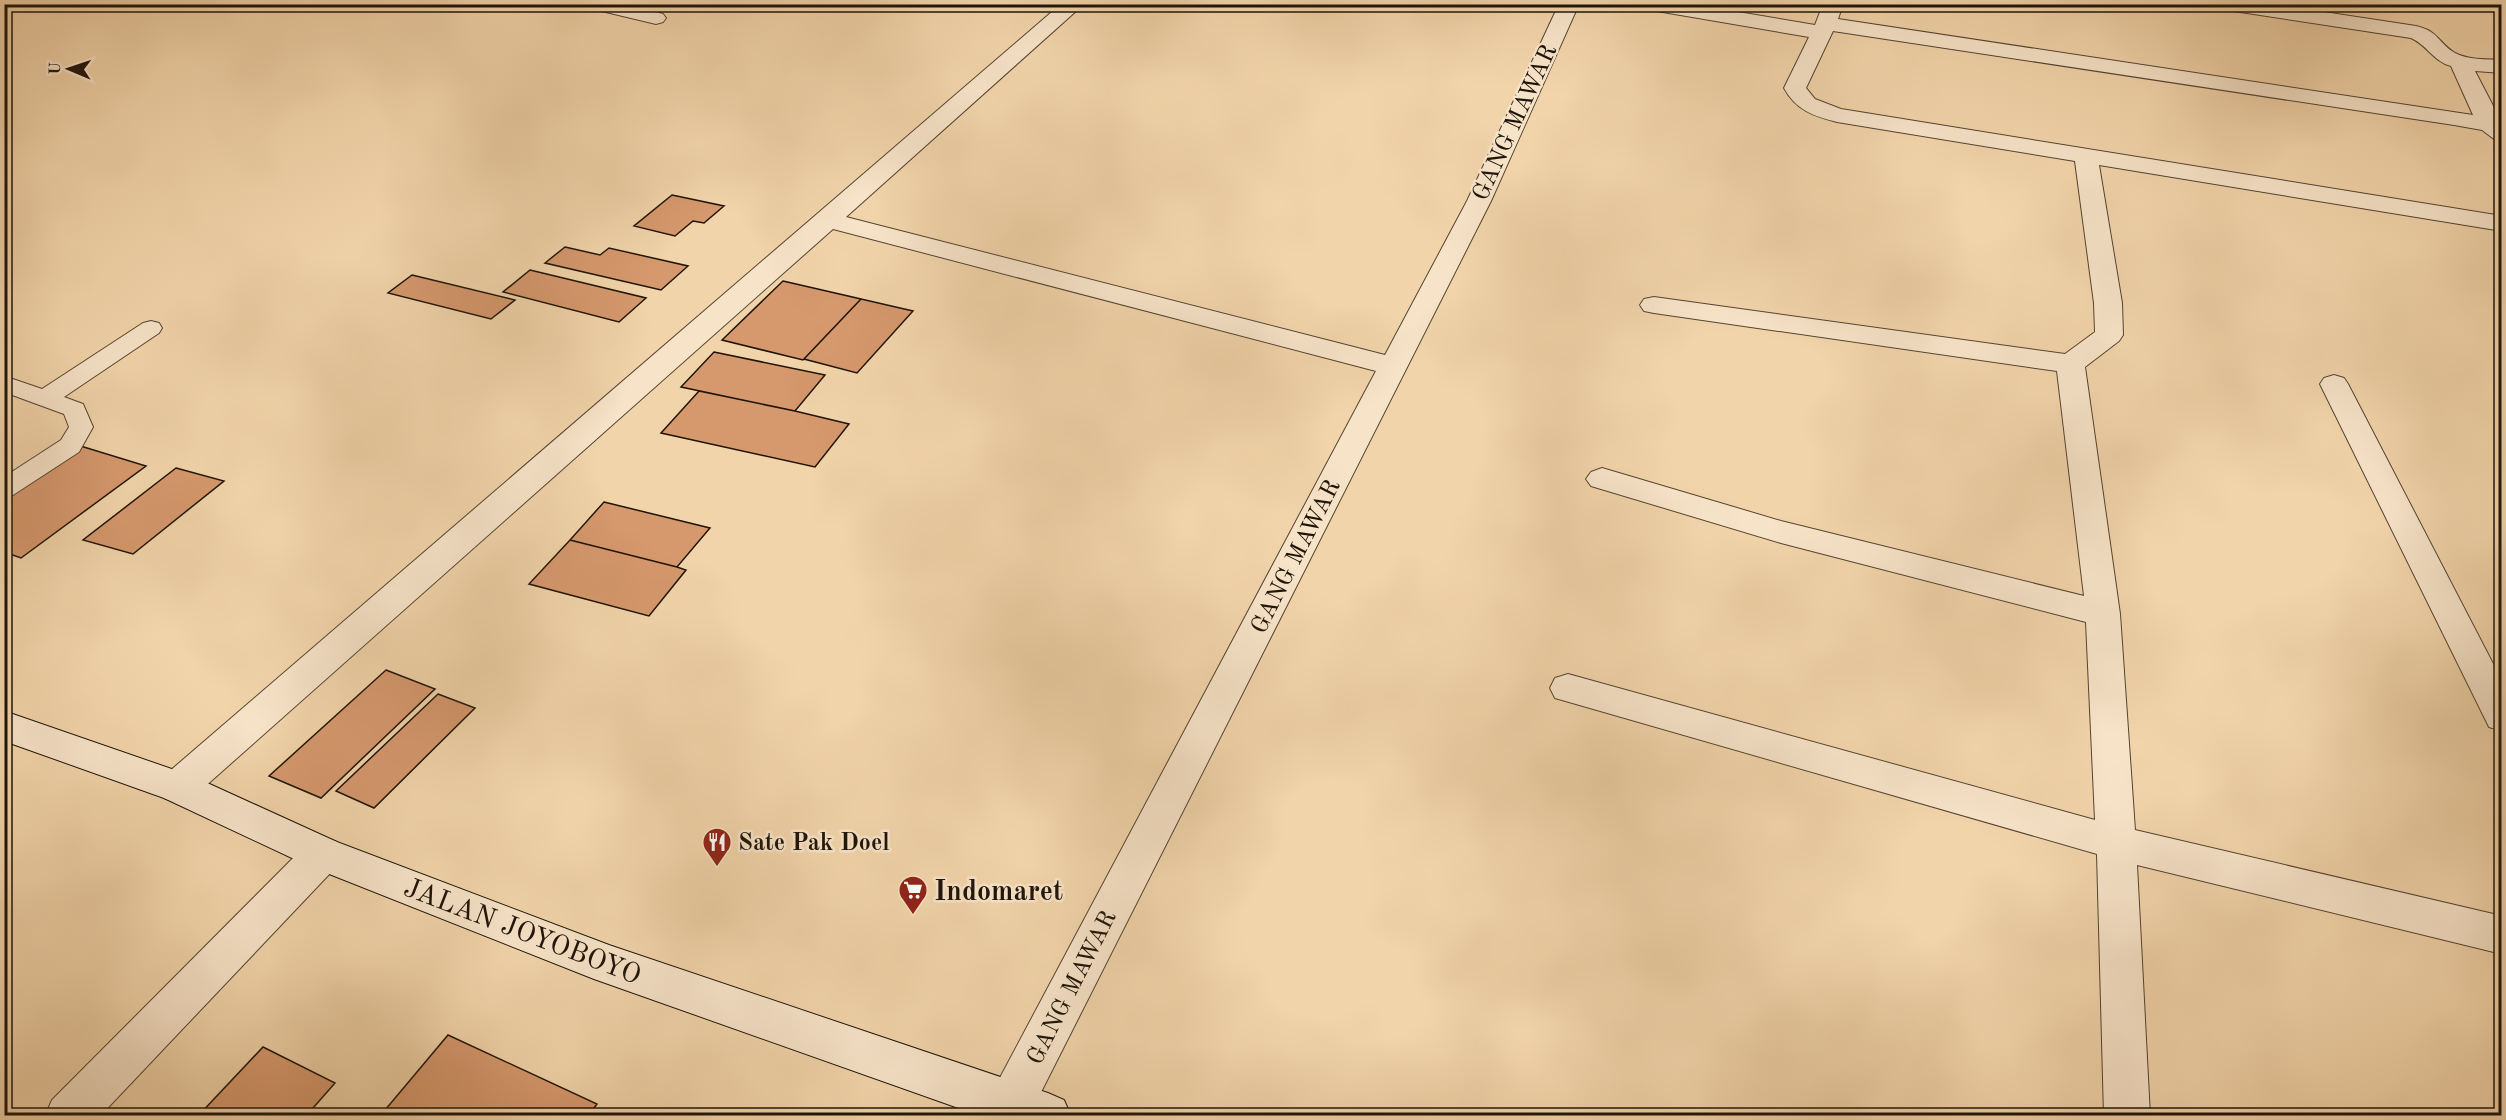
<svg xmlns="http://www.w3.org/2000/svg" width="2506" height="1120" viewBox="0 0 2506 1120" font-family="'Old Standard TT',serif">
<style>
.building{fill:#d6986d;stroke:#1e1409;stroke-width:1.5}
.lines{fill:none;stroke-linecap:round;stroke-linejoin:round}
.lane-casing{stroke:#534431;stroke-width:2}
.street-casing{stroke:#534431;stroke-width:2}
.secondary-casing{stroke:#1e1409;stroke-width:2}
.lane{fill:#f7e3c8;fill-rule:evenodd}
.street{fill:#f7e3c8;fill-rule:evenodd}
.secondary{fill:#f7e3c8;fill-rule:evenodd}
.labels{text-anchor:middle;stroke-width:5;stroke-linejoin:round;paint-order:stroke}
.street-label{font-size:24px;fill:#1e1409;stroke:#f7e3c8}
.poi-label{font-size:24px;font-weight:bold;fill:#1e1409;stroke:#f7e3c8;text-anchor:start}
.near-poi-label{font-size:28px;font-weight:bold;fill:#1e1409;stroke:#f7e3c8;text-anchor:start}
.near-street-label{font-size:28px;fill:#1e1409;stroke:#f7e3c8}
</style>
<rect width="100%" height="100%" fill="#f2d4aa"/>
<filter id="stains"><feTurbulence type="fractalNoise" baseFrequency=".00333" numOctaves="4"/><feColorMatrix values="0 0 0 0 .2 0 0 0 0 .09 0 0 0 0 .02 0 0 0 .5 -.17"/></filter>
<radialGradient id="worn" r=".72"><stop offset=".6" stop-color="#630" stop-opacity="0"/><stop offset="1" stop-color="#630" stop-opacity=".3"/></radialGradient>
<path class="building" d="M672 195 724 206 704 223 693 221 675 236 634 226Z
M565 247 600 255 609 248 688 266 661 290 545 263Z
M530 270 646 298 619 322 503 292Z
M412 275 515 300 491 319 388 293Z
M783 281 861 299 803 360 722 340Z
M861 299 913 311 857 373 804 359Z
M714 352 825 375 795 411 681 387Z
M699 391 795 411 849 424 815 467 661 433Z
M74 444 146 466 21 558 4 552V493Z
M176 468 224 481 133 554 83 540Z
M604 502 710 528 677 567 570 540Z
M570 540 677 567 686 570 649 616 529 584Z
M386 670 435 689 321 798 269 776Z
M438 694 475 708 374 808 336 791Z
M448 1035 597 1104 588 1116H380Z
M263 1047 335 1083 306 1116H198Z"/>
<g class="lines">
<g class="lane-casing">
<path id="lane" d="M151 321 159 323 162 328 159 333 64 397 83 404 93 427 79 452 13 495 4 498V477L61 440 69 427 64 414 4 392V376L42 389 143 323Z"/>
</g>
<g class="street-casing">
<path id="street" d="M586 4H624L663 14 666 18 663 22 656 24 589 8Z
M1061 4H1084L846 217 1385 355 1467 201 1559 4H1579L1491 201 1029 1116H993L988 1103 995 1087 1376 371 833 229 192 798 178 803 164 798 159 787 164 776Z
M1641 4H1690L1815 25 1823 4H1843L1838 19 2473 115 2451 66C2433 61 2427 45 2411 38L2227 10 2220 8 2217 4H2272L2416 26C2439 31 2438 43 2455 53 2468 60 2486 59 2502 60V73L2475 71 2502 123V141L2494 139 2482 130 2454 125 1833 31 1806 88 1815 99 1841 109 2502 216V231L2099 165 2122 303 2123 335 2119 341 2085 367 2120 614 2135 830 2502 916V954L2137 865 2150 1116H2104L2097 854 1555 698 1550 688 1555 678 1568 674 2095 820 2086 622 1781 543 1591 486 1586 479 1591 472 1602 468 1781 521 2084 596 2057 371 1654 313 1644 311 1640 305 1644 299 1654 297 2065 354 2095 332 2094 303 2075 161 1837 122C1813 116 1796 110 1784 88L1809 37 1651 10 1644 8Z
M2334 375 2344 378 2348 384 2502 681V731L2489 727 2320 384 2324 378Z
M323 837 337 842 343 854 337 866 100 1116H45L52 1100 309 842Z"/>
</g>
<g class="secondary-casing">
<path id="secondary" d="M4 711 192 776 337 842 609 945 1048 1093 1064 1100 1071 1116H981L594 979 309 866 164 798 4 741Z"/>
</g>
<use href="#lane" class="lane"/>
<use href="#street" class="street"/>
<use href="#secondary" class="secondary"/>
</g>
<defs>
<g id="restaurant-pin" transform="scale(1.5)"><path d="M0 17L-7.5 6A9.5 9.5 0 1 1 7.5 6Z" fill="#8f2418" stroke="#f7e3c8"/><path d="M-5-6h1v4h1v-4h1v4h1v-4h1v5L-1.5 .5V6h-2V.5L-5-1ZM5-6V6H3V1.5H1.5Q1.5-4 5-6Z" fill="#fff"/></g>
<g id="supermarket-pin" transform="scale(1.5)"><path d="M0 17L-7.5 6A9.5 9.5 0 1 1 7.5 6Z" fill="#8f2418" stroke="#f7e3c8"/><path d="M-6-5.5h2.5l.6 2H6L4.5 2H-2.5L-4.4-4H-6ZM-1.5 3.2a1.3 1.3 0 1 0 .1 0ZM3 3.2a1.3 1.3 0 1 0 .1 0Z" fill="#fff"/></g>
</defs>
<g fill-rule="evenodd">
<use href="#restaurant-pin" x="717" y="842"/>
<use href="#supermarket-pin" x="913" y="890"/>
</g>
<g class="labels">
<g class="street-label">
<text transform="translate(1514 122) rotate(-65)" y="8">GANG MAWAR</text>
<text transform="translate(1295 556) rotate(-63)" y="8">GANG MAWAR</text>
<text transform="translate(1071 987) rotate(-63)" y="8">GANG MAWAR</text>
</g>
<g class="poi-label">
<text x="738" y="850">Sate Pak Doel</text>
</g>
<g class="near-poi-label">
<text x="934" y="900">Indomaret</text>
</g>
<g class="near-street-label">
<text transform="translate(523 930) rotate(21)" y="10">JALAN JOYOBOYO</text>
</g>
</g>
<rect width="2506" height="1120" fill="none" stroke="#f2d4aa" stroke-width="24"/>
<rect x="6" y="6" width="2494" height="1108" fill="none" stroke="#1e1409" stroke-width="3"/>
<rect x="12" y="12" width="2482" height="1096" fill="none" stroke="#1e1409" stroke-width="1.5"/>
<g transform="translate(69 69) rotate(272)" stroke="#f7e3c8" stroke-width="4.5" paint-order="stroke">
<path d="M0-4.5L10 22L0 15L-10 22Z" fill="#1e1409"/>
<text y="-9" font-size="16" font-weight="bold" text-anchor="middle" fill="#1e1409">U</text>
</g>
<rect width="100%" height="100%" filter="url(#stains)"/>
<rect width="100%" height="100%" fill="url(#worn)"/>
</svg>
